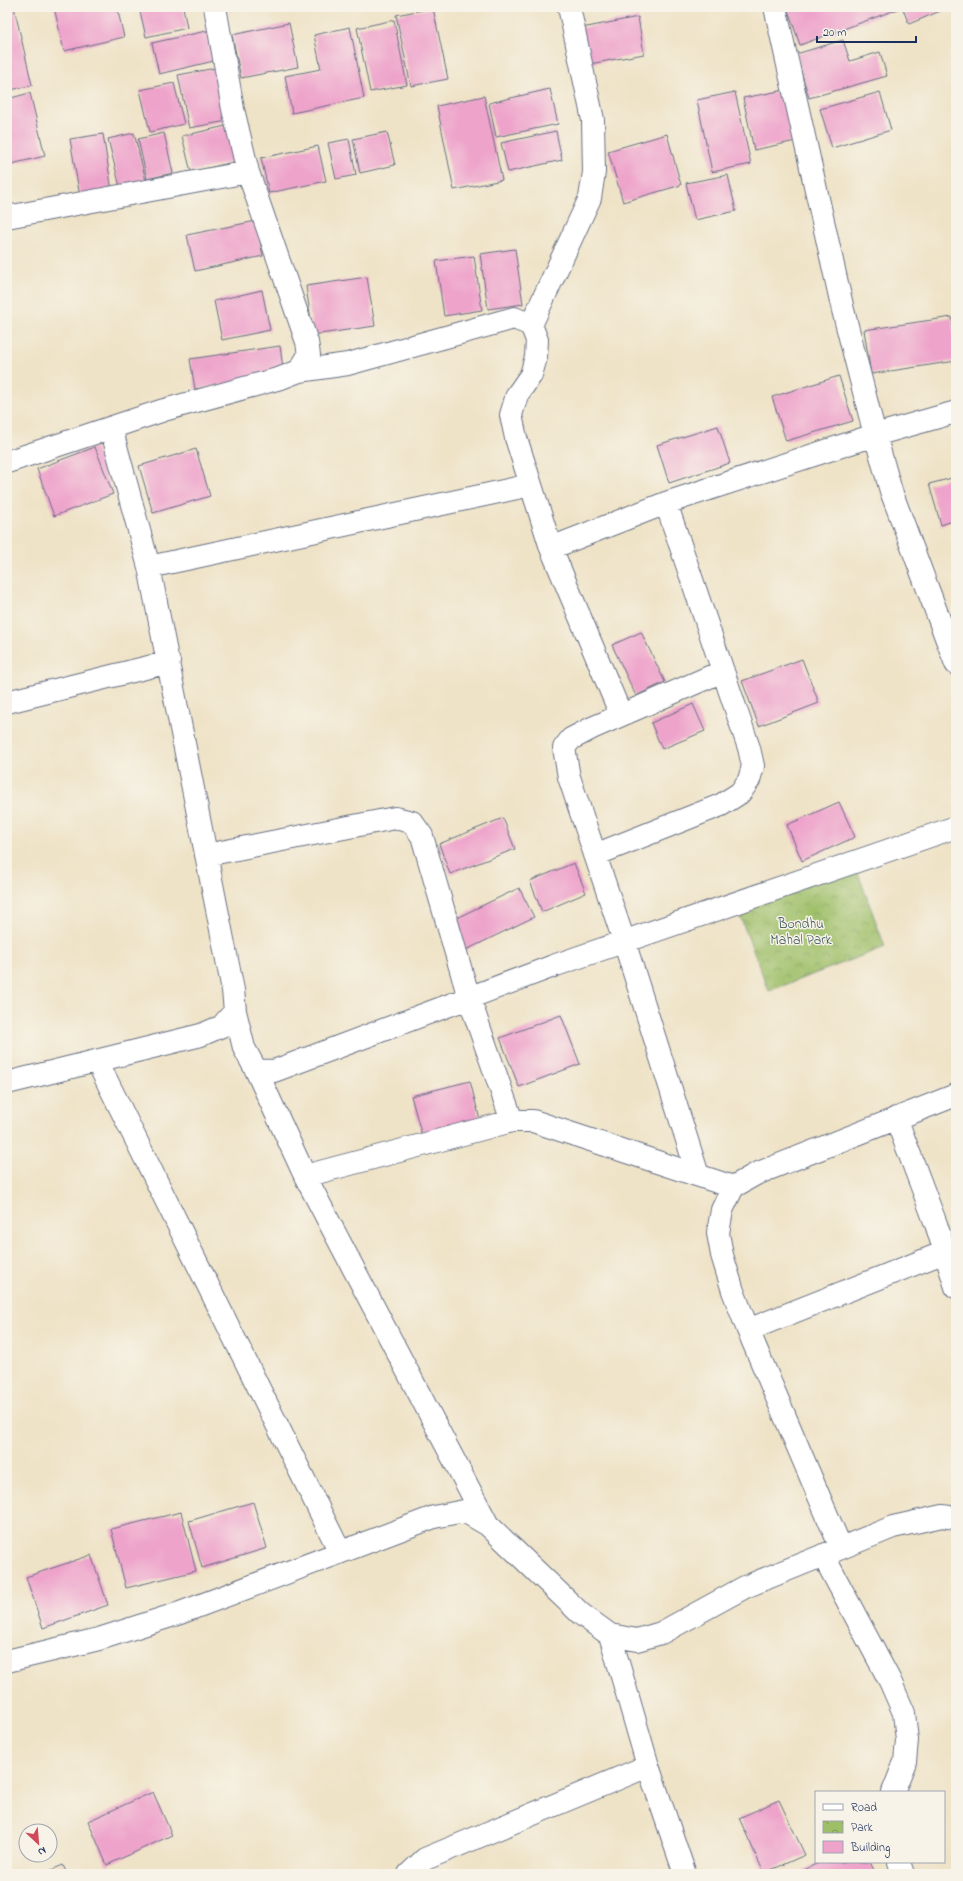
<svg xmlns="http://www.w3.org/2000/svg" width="963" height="1881" viewBox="0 0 963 1881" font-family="'Indie Flower',sans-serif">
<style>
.park{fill:url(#park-crowns);stroke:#5c7763}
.building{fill:#eea3cb}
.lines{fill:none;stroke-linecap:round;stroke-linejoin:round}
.minor-casing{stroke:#656e83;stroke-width:24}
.minor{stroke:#fff;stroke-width:22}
.labels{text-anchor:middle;stroke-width:3;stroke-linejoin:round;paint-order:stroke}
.park-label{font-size:14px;fill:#425a61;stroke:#f7f3e8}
</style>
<defs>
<pattern id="park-crowns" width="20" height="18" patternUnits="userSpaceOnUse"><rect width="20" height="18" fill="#9ebf68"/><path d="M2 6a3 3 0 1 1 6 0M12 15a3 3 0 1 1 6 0" fill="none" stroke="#809c59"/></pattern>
</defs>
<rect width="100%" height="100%" fill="#f7f3e8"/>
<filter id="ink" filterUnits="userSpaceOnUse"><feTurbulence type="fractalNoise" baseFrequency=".025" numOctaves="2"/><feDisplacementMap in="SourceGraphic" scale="8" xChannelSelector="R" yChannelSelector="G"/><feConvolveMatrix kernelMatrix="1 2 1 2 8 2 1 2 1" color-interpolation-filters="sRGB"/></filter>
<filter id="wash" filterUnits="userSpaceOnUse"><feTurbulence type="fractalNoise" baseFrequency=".012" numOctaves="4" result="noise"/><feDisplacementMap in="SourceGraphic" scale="16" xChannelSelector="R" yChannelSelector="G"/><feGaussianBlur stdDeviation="0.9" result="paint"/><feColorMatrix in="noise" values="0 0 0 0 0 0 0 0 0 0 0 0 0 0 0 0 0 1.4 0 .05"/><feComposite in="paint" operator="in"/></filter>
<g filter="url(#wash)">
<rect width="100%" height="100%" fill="#efe3c7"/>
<path class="park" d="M855 865 885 947 769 991 736 906Z"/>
<g id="blocks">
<path class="building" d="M7 7H14L32 85 7 91Z
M54 7H117L124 37 64 51Z
M139 7H183L187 28 146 37Z
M787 7H897L898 9 800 45Z
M902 7H950L909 24Z
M433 8 448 79 411 86 396 15Z
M638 17 644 54 584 65 577 29Z
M394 20 407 85 370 92 357 28Z
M289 23 298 67 241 78 232 35Z
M350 27 364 98 292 113 285 76 321 69 314 35Z
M211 30 218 60 159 74 152 43Z
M843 40 850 61 880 52 887 76 809 98 796 54Z
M221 67 232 120 189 128 178 75Z
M174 83 184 124 150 132 140 90Z
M550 89 558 124 496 137 489 103Z
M785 90 796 141 754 150 743 98Z
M735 92 751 164 712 172 697 100Z
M880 92 891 130 832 148 820 109Z
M30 93 45 156 7 165V99Z
M484 96 502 180 454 190 437 106Z
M230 125 238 161 191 172 182 136Z
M556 131 562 160 508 172 501 143Z
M387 132 395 165 360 173 353 139Z
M134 133 147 185 121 191 108 139Z
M164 133 173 173 147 179 138 139Z
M103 134 112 191 80 197 70 139Z
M667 134 681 185 623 202 608 151Z
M349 139 356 175 336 179 328 143Z
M318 146 326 181 269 193 261 158Z
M728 175 736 211 695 220 686 183Z
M256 221 263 256 195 271 187 235Z
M515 249 523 304 488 309 480 254Z
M474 256 482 310 444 316 436 261Z
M367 277 375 326 313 335 306 286Z
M262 290 270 330 222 340 214 301Z
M952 317 956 361 871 374 864 330Z
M280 346 284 376 195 389 190 359Z
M839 376 853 421 786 441 772 397Z
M718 426 730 463 669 483 657 445Z
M95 447 113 494 54 516 37 469Z
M196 449 210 496 153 513 139 466Z
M956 477V520L941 525 929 484Z
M641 632 665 682 636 696 612 645Z
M802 659 819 703 759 726 742 681Z
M693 704 705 731 662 749 651 723Z
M839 802 855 837 802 861 787 825Z
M503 818 515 849 450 874 439 844Z
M574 863 586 893 542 912 530 881Z
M519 888 534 917 464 951 450 921Z
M561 1015 580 1064 519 1087 500 1038Z
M470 1081 480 1120 422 1136 411 1096Z
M253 1502 267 1548 202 1568 189 1521Z
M181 1512 196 1571 126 1588 111 1529Z
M91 1555 108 1605 43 1628 26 1577Z
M153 1792 172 1835 107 1865 88 1821Z
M779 1800 805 1855 764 1873 739 1818Z
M820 1862H870L876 1874H803L802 1871Z
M63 1865 67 1874H42Z"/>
</g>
</g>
<g filter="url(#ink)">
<use href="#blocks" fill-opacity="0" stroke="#656e83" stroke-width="1"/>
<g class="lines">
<g class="minor-casing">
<path id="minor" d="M775 7 843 310 875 435 891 491 956 664
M7 217 248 172
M531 325 590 198 594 172 593 120 569 7
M299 371 348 364 514 318 531 325 537 340 536 357 531 375 517 395 511 415 516 438 551 548 621 715
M7 462 164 410 281 378 299 371 309 355 307 342 248 172 233 109 215 7
M551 548 666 503 875 435 956 412
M149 567 531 485
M7 702 169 662
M206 855 395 818 412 822 422 836 469 998 512 1121
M595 855 721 805 740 793 749 780 753 766 749 748 666 503
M235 1011 244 1048 256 1070 274 1071 556 965 956 827
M97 1061 340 1552
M256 1070 305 1176 488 1525
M7 1083 201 1035 222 1026 235 1011 233 990 149 567 111 428
M896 1118 936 1224 956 1287
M698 1175 624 941 569 777 564 748 571 739 592 728 723 671
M305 1176 512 1121H533L733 1187
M748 1330 945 1252
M841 1548 748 1330 733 1291 722 1255 718 1233 722 1210 733 1187 756 1174 956 1095
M823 1555 890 1681 904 1713 907 1740 905 1762 893 1792
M610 1635 648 1766 685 1874
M7 1661 99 1639 180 1613 434 1517 464 1511 488 1525 581 1614 610 1635 637 1640 661 1633 745 1587 893 1527 942 1516 956 1518
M899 1862 903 1874
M409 1874 425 1859 648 1766"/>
</g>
<use href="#minor" class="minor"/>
</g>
</g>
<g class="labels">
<g class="park-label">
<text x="801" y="928">Bondhu<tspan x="801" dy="16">Mahal Park</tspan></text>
</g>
</g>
<rect width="963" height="1881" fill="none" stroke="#f7f3e8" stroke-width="24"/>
<rect x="815" y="1791" width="130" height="72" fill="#f7f3e8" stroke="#9fa5b1"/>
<rect x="823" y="1804" width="20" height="6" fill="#ffffff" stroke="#9fa5b1"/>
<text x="851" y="1811" font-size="12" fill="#1b2f5e">Road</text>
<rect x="823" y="1821" width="20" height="12" fill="url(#park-crowns)" stroke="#9fa5b1"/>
<text x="851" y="1831" font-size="12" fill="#1b2f5e">Park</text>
<rect x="823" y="1841" width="20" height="12" fill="#eea3cb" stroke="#9fa5b1"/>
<text x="851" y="1851" font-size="12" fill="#1b2f5e">Building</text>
<g transform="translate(38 1843) rotate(154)"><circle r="19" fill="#f7f3e8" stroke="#9fa5b1"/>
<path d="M0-3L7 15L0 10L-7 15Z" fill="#d1495b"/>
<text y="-6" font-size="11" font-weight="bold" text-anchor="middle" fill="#1b2f5e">N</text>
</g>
<path d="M817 36v6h99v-6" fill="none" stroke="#1b2f5e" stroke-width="2"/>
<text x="823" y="36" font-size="12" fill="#1b2f5e" stroke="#f7f3e8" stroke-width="3" paint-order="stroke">20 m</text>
</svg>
